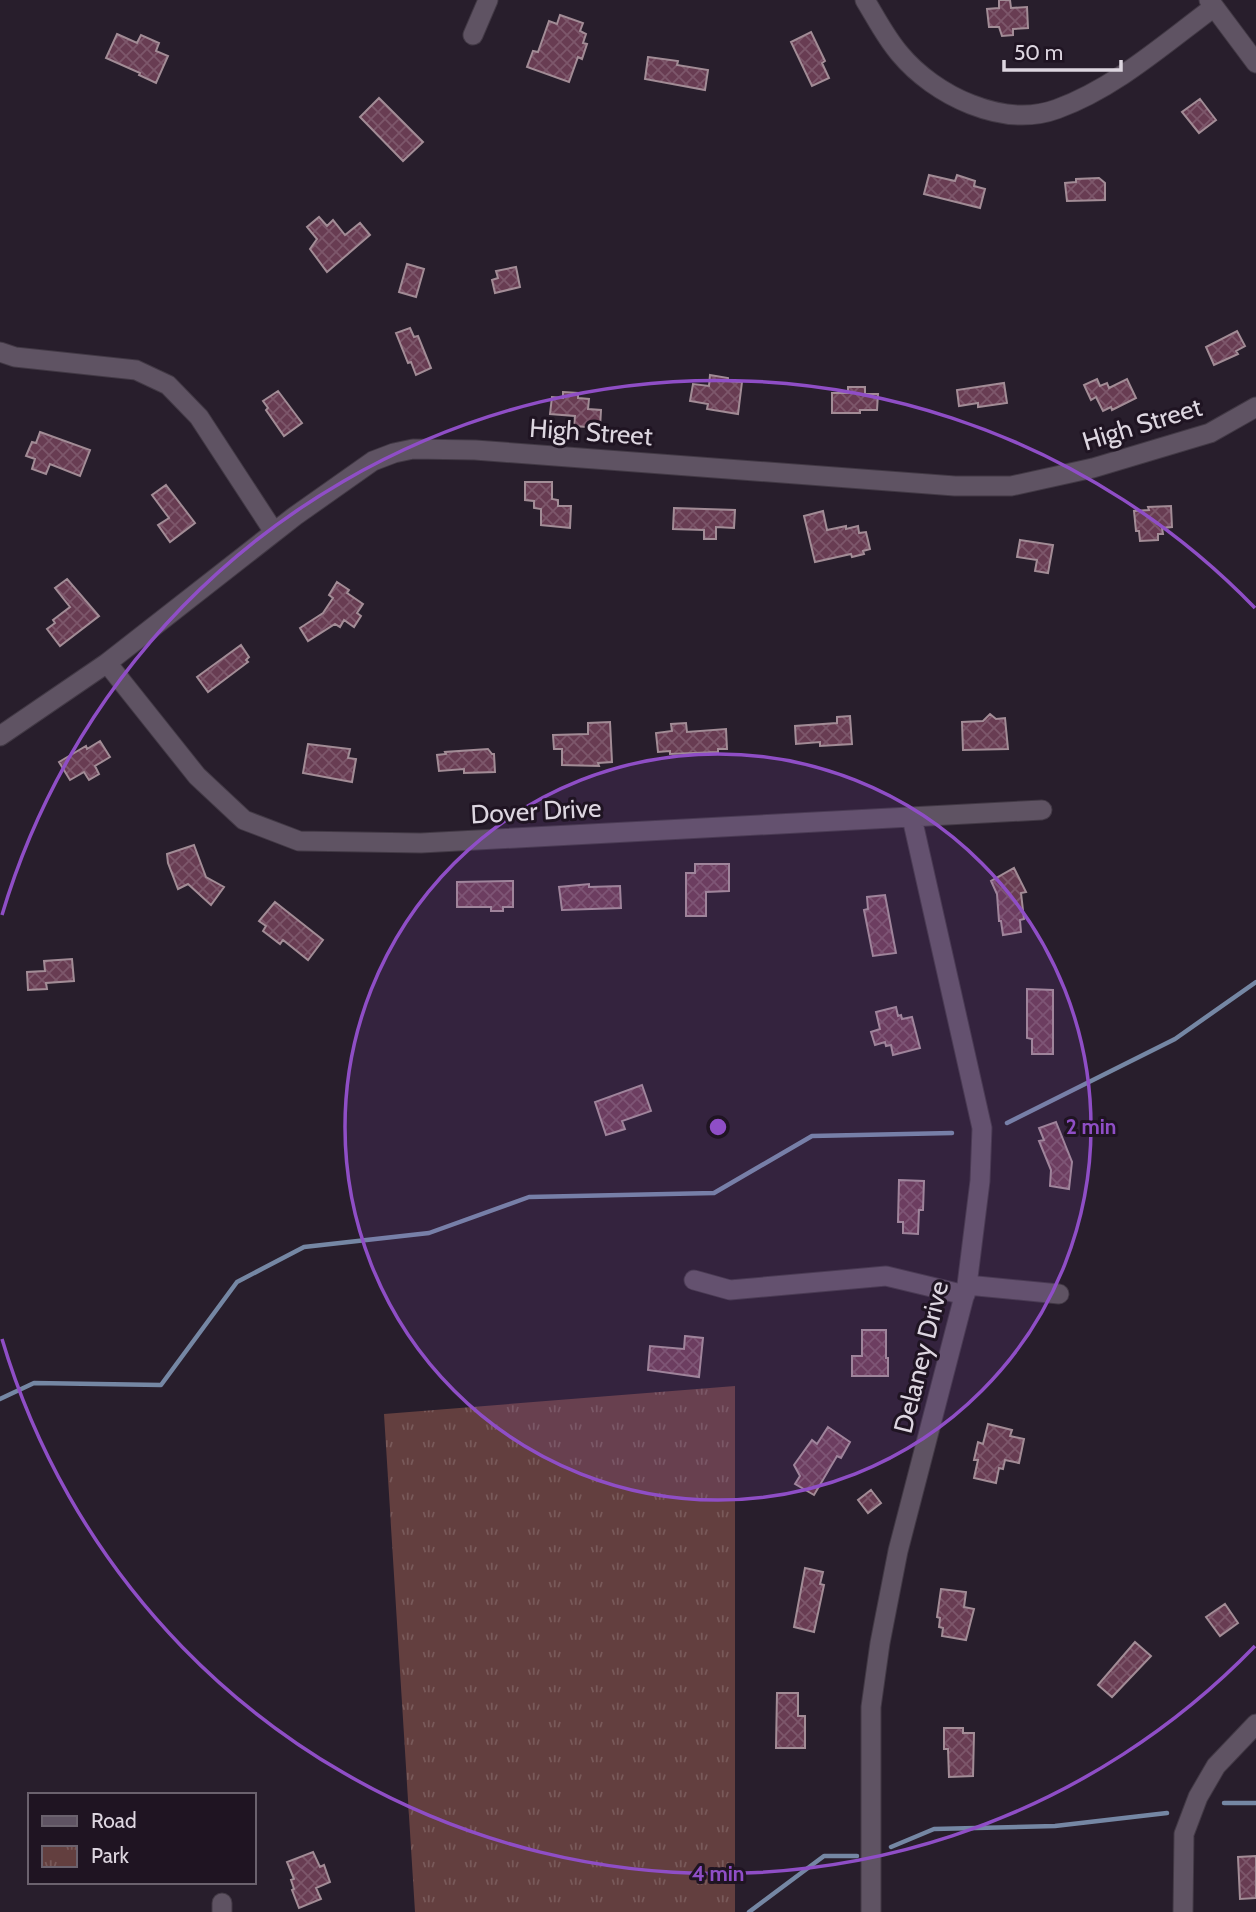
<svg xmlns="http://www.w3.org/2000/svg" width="1256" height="1912" viewBox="0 0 1256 1912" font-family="Cabin,sans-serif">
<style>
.park{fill:url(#park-tufts)}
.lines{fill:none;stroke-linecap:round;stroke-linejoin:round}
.stream{stroke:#7587a4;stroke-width:4.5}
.building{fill:url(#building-cross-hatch);stroke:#a28c96;stroke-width:2}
.minor-casing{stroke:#423945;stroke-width:21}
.minor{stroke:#5f5363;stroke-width:19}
.ring{fill:none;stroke:#8f4ec6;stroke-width:3.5}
.labels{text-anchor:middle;stroke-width:6;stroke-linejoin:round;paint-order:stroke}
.street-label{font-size:26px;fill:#ddd6e0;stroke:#1f1422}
.centre{fill:#8f4ec6;stroke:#1f1422;stroke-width:3.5}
.ring-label{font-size:21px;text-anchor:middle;font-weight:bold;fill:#8f4ec6;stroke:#1f1422;stroke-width:6;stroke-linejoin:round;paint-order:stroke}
</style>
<defs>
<pattern id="park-tufts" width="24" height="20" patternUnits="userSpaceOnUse" patternTransform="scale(1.75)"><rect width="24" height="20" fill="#633f3f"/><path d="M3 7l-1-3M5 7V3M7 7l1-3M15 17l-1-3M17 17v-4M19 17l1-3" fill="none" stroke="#795a5a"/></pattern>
<pattern id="building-cross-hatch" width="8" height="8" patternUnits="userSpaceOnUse" patternTransform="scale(1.75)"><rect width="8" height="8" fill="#683c52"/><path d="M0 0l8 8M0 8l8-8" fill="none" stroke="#7d576b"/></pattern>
</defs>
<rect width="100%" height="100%" fill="#281e2c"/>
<path class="park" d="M735 1386V1912H415L384 1414Z"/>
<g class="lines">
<path class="stream" d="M1007 1123 1175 1039 1256 982
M0 1399 34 1383 161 1385 237 1282 304 1247 429 1233 529 1197 714 1193 812 1136 952 1133
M1224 1803H1256
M891 1847 934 1829 1055 1826 1167 1813
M749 1912 824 1856H857"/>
</g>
<path class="building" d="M999 0H1010L1011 8 1027 7 1028 28 1013 29V35L1002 36 999 27H989L987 9 999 8Z
M560 15 583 23 580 31 586 34 583 43 587 44 582 59 578 57 569 82 527 67 533 51 538 52 549 21 557 24Z
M811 32 825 61 822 63 829 78 812 86 791 42Z
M117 34 137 43 141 35 159 43 156 51 168 56 156 83 139 75 140 73 106 58Z
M648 57 678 61 677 65 708 70 705 90 645 79Z
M379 98 423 142 403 161 360 117Z
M1200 99 1216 120 1199 133 1182 112Z
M929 175 955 181 957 175 975 181 974 186 985 189 980 208 924 194Z
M1099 178 1105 183V200L1067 201 1065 183 1076 182V179Z
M319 217 327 226 333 220 345 235 360 223 370 235 327 272 310 249 317 239 307 227Z
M407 264 424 269 416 297 399 292Z
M516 267 520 287 495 293 492 280 498 278 496 271Z
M410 328 414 337 418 336 431 368 416 375 411 362 408 363 396 333Z
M1237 331 1245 346 1236 351 1238 354 1214 365 1206 347Z
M710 375 728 378V381L742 382 738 414 707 409 708 404 690 401 693 384 709 386Z
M1097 379 1100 386 1107 383 1109 388 1127 379 1136 398 1112 410 1111 407 1103 411 1096 397 1091 400 1084 385Z
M1004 383 1007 403 978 407V403L959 406 957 390Z
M848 387H865V394H878L877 410H860V413H832V393H848Z
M278 391 302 423 284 436 266 410 268 408 263 401Z
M563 392 578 393V398L589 399 588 409 601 410 600 428 574 426 575 416 550 414 552 397 563 398Z
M40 432 90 450 80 476 50 464 46 474 32 469 35 459 26 456 32 442 36 443Z
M525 482H552V499L558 500V506H571L570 528 541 525V509L534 508V501L525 500Z
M166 485 195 523 170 542 158 525 169 518 152 495Z
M1171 506 1172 527 1162 528 1163 534H1158V540L1140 541 1139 531H1136L1134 511 1149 510 1148 507Z
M674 508 735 510 734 528 716 527V539H704V530L673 529Z
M823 511 827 530 846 526V529L858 526 859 533 866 532 870 549 863 551 864 554 852 557 851 554 815 562 804 516Z
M1020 540 1053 545 1048 573 1035 571 1037 560 1017 557Z
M67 579 99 616 60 646 47 629 55 623 53 620 70 607 55 588Z
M337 582 349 590 347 593 363 604 357 613 361 616 354 627 344 620 340 627 335 624 308 641 300 628 323 613 333 598 329 595Z
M241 645 249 657 246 660 248 662 208 692 197 677Z
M990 714 996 719 1005 718 1008 749 963 750 962 722 983 721Z
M850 716 852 744 820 746V742L796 744 795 726 837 723V717Z
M610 722 612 762 598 763 599 766 562 765V749H554L553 735 588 734V723Z
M686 723 687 732 726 729 727 749H718V752L670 754V751L658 752 656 733 672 731 671 724Z
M100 741 110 757 95 766 99 774 89 780 84 772 70 780 59 762 86 746 87 749Z
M308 744 350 749 348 758 356 759 352 782 303 773Z
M488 749 492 754H494L495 772 464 773V769L439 771 437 755 446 754 445 752Z
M194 845 206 877 224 887 211 905 188 884 178 889 168 863 167 854Z
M695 864H729V891L706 892V916H686V873H695Z
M1014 868 1026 892 1021 893 1024 919 1020 920 1021 932 1003 935 1001 921H999L997 894 991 881Z
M513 881V907H503V911H491V907H457V882Z
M589 884V887L620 886 621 908 562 910 559 887Z
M885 895 896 953 873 956 864 910 868 909 867 897Z
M275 902 323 940 308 960 283 940 280 944 263 931 266 926 259 921Z
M72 959 74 981 46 983 47 989 28 990 27 972 45 971 44 961Z
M1027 989 1053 990V1054H1032V1039L1027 1038Z
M896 1007 898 1016 901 1015 902 1019 912 1017 920 1048 893 1055 891 1045 886 1046 885 1042 875 1045 871 1032 880 1029 876 1012Z
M642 1085 651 1111 622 1121 625 1129 606 1135 595 1102Z
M1056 1122 1072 1162 1069 1189 1050 1186 1051 1170 1039 1141 1044 1140 1039 1128Z
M899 1180 924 1181 923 1210H919L918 1234 903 1233V1222H898Z
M862 1330H886V1358H888V1376H852V1356H862Z
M685 1336 703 1338 699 1377 648 1370 650 1346 684 1349Z
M988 1424 1012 1430 1010 1436 1024 1439 1019 1463 1005 1460 1003 1469 999 1468 996 1483 974 1478 978 1460H974L978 1442 983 1444Z
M828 1427 850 1442 841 1458 837 1456 814 1495 795 1484 800 1476 794 1465 812 1440 817 1444Z
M871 1490 881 1503 868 1513 858 1500Z
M805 1568 823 1572 820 1584 824 1585 814 1632 794 1627Z
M941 1589 966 1592 964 1607 974 1609 966 1640 942 1636 943 1628 939 1627 940 1618 937 1617Z
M1225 1604 1238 1623 1220 1636 1206 1617Z
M1135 1642 1151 1656 1112 1697 1098 1685Z
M777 1693H798V1716H805V1748H776Z
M944 1728H963V1733H974L973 1776 949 1777 948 1749H944Z
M313 1852 320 1867 324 1865 330 1882 316 1888 321 1899 299 1908 292 1890 294 1889 291 1880 294 1879 287 1862Z
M1256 1856V1898L1240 1899 1238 1857Z"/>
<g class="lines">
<g class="minor-casing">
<path id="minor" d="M865 0C876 18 886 38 900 54 934 95 1003 129 1057 109 1115 88 1164 44 1214 7
M1209 0 1256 63
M473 35 488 0
M0 352 15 357 136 370 168 385 199 417 274 532
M107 663 197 776 244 820 299 841 421 843 1042 810
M0 736 107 663 295 516 373 461 394 453 413 449 475 450 955 486H1011L1093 468 1210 433 1256 407
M694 1280 730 1290 886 1276 965 1295
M967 1285 1059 1294
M222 1912V1903
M871 1912V1707L880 1643 898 1551 967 1285 980 1181 982 1128 912 818
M1183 1912 1184 1834 1198 1797 1216 1766 1256 1724"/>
</g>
<use href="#minor" class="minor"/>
</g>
<circle cx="718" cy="1127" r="373" fill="#8f4ec6" fill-opacity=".12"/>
<g class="ring">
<circle cx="718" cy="1127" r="373"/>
<path d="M1255 1646A747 747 0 0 1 2 1339M2 915A747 747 0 0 1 1255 608"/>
</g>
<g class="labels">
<g class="street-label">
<text transform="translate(1142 424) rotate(-17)" y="9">High Street</text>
<text transform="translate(591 432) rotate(4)" y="9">High Street</text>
<text transform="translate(536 811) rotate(-3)" y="9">Dover Drive</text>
<text transform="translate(921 1357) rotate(-76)" y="9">Delaney Drive</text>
</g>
</g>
<circle cx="718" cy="1127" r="10" class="centre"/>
<g class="ring-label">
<text x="1091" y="1134">2 min</text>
<text x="718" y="1881">4 min</text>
</g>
<rect x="28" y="1793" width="228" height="91" fill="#1f1422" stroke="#6b626e" stroke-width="2"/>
<rect x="42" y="1816" width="35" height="10" fill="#5f5363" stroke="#6b626e" stroke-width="2"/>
<text x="91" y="1828" font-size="21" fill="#ddd6e0">Road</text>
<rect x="42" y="1846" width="35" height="21" fill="url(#park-tufts)" stroke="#6b626e" stroke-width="2"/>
<text x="91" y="1863" font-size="21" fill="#ddd6e0">Park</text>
<path d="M1004 60v10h117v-10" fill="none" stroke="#ddd6e0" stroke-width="3.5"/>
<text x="1014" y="60" font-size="21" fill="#ddd6e0" stroke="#1f1422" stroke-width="5" paint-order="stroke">50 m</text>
</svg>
